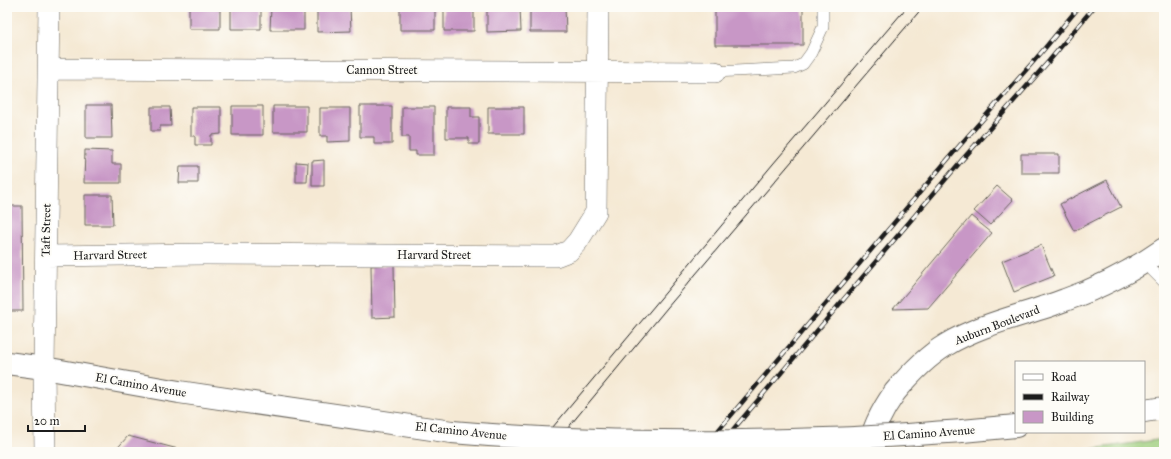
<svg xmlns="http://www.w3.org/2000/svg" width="1171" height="459" viewBox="0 0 1171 459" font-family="'IM FELL Great Primer',serif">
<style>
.green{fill:#9ece7d;stroke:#5d754c}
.building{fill:#c897c6}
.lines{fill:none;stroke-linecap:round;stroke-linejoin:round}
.service-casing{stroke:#68645c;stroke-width:12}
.minor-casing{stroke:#68645c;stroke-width:22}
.tertiary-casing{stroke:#68645c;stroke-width:24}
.secondary-casing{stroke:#68645c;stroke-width:24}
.service{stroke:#fff;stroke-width:11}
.minor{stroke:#fff;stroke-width:21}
.tertiary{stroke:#fff;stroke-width:22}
.secondary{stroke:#fff;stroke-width:22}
.tram{stroke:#1c1c1c;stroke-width:1}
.rail-casing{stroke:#1c1c1c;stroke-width:4.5}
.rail{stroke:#fdfcf7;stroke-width:3;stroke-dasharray:9;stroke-linecap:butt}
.secondary-bridge-casing{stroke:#68645c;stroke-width:24;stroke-linecap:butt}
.secondary-bridge{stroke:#fff;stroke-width:22}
.labels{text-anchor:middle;stroke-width:4;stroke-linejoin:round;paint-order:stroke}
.street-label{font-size:12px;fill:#1c1c1c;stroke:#fdfcf7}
</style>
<rect width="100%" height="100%" fill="#fdfcf7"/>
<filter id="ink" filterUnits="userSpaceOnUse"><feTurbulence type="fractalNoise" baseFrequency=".025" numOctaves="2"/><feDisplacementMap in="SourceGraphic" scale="8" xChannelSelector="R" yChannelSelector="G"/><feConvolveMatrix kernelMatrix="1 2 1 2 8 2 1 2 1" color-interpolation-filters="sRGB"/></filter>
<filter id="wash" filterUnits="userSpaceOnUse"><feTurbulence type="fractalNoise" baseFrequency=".012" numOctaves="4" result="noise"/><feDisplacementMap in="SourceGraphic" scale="16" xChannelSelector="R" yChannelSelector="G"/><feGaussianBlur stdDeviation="0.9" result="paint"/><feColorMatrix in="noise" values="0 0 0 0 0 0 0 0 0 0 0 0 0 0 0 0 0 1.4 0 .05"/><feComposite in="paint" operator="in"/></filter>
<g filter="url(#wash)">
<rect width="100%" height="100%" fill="#f5e9d4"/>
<path class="green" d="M1164 439V452H1069Z"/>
<g id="blocks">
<path class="building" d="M189 7H220V29H189Z
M231 7H261V29H231Z
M271 7H304V30H270Z
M317 7H350L351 31 317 32Z
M400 7H435V30H400Z
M444 7H474V31H444Z
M487 7H520L521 31 487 32Z
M530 7H565L566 32H530Z
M715 7H803V45H715Z
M86 105H111L112 138H86Z
M232 106H263V135H232Z
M273 106H307V132H273Z
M360 106H392V144H374V137H360Z
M151 107H170L171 126H160V131H151Z
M191 107H221V134L211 135V145H195V136H191Z
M402 107H434V155H416V151H409V137H402Z
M446 107H471V117H479V144H469V138H446Z
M488 107H524V134H488Z
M320 108H350V141L327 142V136H320Z
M85 150 112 151V164H121V183H84Z
M1021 154H1059V173H1021Z
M324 160V186H312V161Z
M296 162 308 163 307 182H296Z
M180 166H198V183H179Z
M1107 180 1121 207 1074 231 1060 204Z
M997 186 1013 200 990 225 974 211Z
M85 195H112L113 225H85Z
M7 206H22L23 311H7Z
M971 216 992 233 928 308 893 309Z
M1041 245 1054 276 1014 292 1002 261Z
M394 265 395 317 372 318 371 266Z
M128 436 186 451V452H114Z"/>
</g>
</g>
<g filter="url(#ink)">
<use href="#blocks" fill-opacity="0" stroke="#68645c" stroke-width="1"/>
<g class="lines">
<g class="service-casing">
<path id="service" d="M715 72 794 68 803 64 811 53 823 27V7
M1145 263 1164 282"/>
</g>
<g class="minor-casing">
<path id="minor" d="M49 69 715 72
M46 256 204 254 542 256H556L569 251 578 241 596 212 598 7
M45 452 44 368 49 7"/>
</g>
<g class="tertiary-casing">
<path id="tertiary" d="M868 452C872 430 882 410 895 392 910 374 926 357 946 345 982 323 1026 315 1065 300 1102 287 1131 272 1164 249"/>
</g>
<g class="secondary-casing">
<path id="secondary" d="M7 363 44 368 179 392 452 432
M1144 411 1164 408
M962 431 1016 426"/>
</g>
<use href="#service" class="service"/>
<use href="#minor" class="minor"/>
<use href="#tertiary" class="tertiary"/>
<use href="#secondary" class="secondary"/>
<path class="tram" d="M532 452 773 164 907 7
M548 452 667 308 923 7"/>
<g class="rail-casing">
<path id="rail" d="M700 452 954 152 1040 54 1079 7
M714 452 962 160 1049 61 1094 7"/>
</g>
<use href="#rail" class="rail"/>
<g class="secondary-bridge-casing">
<path id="secondary-bridge" d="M452 432C576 443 700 443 824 439 870 438 916 434 962 431"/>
</g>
<use href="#secondary-bridge" class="secondary-bridge"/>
</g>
</g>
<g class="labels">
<g class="street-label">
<text x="382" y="74">Cannon Street</text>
<text transform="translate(46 230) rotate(-89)" y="4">Taft Street</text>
<text transform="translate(110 255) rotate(-1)" y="4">Harvard Street</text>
<text x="434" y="259">Harvard Street</text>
<text transform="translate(997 325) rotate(-21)" y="4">Auburn Boulevard</text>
<text transform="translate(141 385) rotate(10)" y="4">El Camino Avenue</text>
<text transform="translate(461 431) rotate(6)" y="4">El Camino Avenue</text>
<text transform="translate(929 433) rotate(-4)" y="4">El Camino Avenue</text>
</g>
</g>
<rect width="1171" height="459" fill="none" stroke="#fdfcf7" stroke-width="24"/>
<rect x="1015" y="361" width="130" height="72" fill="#fdfcf7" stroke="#a3a29f"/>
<rect x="1023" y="374" width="20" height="6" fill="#ffffff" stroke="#a3a29f"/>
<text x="1051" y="381" font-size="12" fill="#1c1c1c">Road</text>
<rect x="1023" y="394" width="20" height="6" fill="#1c1c1c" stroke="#a3a29f"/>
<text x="1051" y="401" font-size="12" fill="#1c1c1c">Railway</text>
<rect x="1023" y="411" width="20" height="12" fill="#c897c6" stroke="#a3a29f"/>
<text x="1051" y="421" font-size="12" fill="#1c1c1c">Building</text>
<path d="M28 425v6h57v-6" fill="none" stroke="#1c1c1c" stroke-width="2"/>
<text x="34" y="425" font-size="12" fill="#1c1c1c" stroke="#fdfcf7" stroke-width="3" paint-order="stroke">20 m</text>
</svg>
